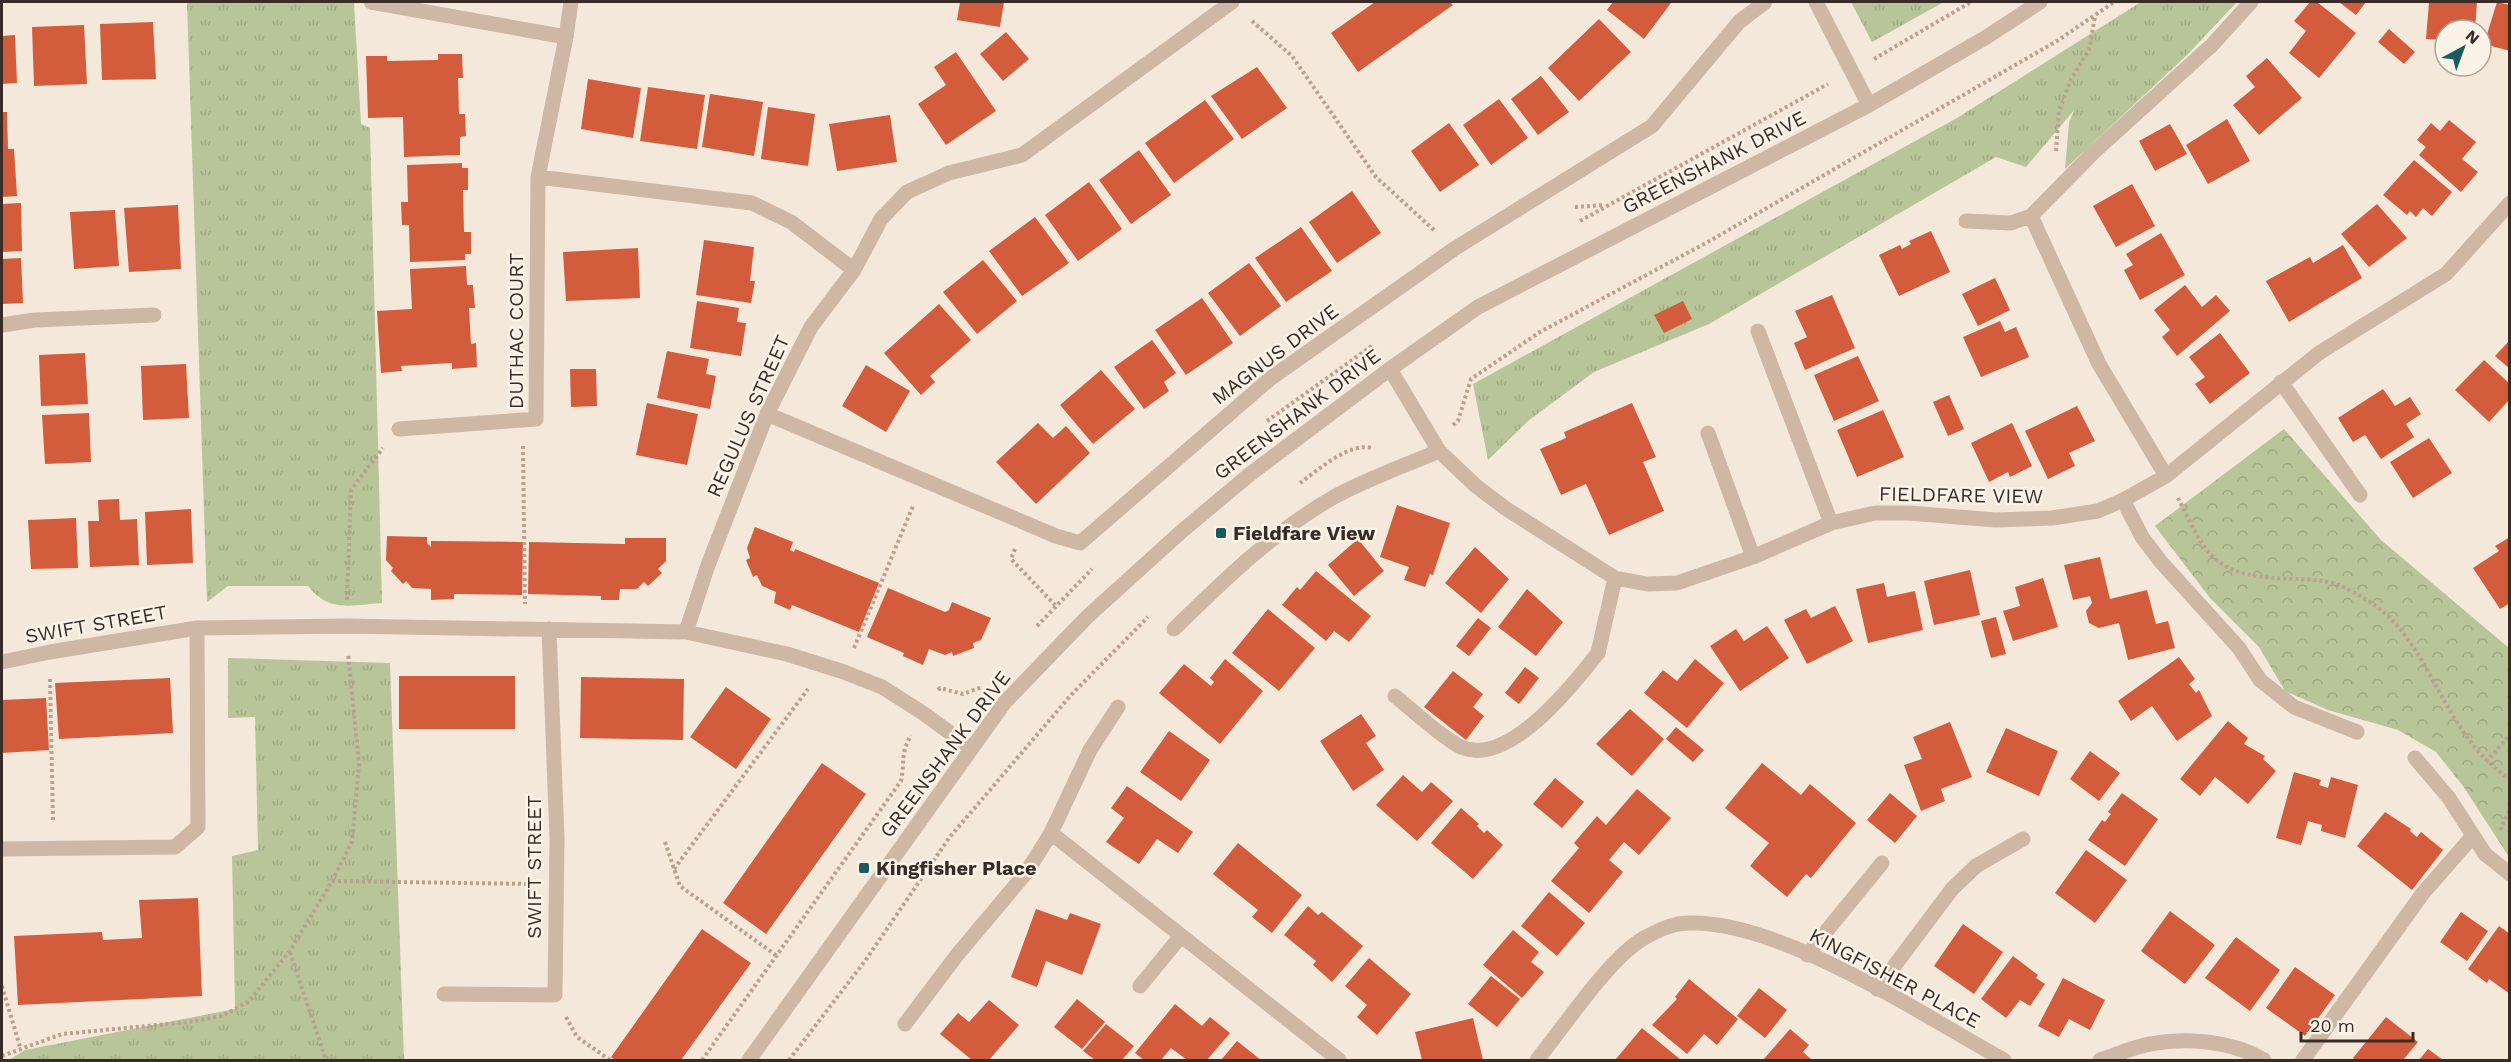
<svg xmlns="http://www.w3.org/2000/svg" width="2511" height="1062" viewBox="0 0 2511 1062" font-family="'Work Sans',sans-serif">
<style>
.grass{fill:url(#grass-tufts)}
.forest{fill:url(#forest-crowns)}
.building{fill:#d25c3b}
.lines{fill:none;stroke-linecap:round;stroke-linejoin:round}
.path{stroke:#baa18f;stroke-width:4;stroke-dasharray:3 3;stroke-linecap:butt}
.service{stroke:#ceb7a5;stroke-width:15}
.minor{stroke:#ceb7a5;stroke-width:15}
.tertiary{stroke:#ceb7a5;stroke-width:15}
.poi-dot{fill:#185c5f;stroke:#fbf2e8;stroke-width:2}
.labels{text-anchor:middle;stroke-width:5;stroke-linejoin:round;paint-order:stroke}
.street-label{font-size:20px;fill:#392c27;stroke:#fbf2e8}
.poi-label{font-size:20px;font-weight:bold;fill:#392c27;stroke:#fbf2e8;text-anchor:start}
</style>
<defs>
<pattern id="grass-tufts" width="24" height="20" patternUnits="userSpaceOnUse" patternTransform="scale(1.5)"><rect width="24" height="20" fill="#b8c599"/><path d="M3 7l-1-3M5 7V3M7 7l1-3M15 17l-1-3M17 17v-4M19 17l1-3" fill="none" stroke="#9fa984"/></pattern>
<pattern id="forest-crowns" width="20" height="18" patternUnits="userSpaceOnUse" patternTransform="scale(1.5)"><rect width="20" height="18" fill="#b8c599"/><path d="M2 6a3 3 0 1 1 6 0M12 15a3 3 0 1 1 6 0" fill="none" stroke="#9fa984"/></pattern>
</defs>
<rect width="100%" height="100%" fill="#f4e8db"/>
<path class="grass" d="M187 2H354L361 124 370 128 382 603C352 605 329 613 308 586H228L207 602Z
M1851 2H1944L1872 42Z
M2141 2H2237L2187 55 2065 169 2069 122 2075 109 2026 167 1996 157 1709 324 1594 372 1528 421 1488 460 1473 384 1957 118Z
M228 658 390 663 404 1060H9L25 1050 235 1009 232 856 258 850 255 717 228 718Z"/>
<path class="forest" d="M2284 429 2381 540 2509 648V857L2463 786 2436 752 2398 730 2328 710 2285 691 2259 647 2210 598 2155 526Z"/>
<path class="building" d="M960 2H1004L1000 27 957 20Z
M1375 2H1450L1453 5 1358 72 1331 33Z
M1613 2H1669L1671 3 1644 39 1607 10Z
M2310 2H2317L2356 33 2319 78 2289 53 2306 31 2294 21Z
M2339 2H2366L2356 15Z
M2429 2H2477L2475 30H2445V40L2426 39Z
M2497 2 2510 5V51L2484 44Z
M1599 19 1631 52 1579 101 1548 68Z
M153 22 156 79 102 80 100 24Z
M84 25 87 84 34 86 32 27Z
M2389 29 2415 52 2404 64 2378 42Z
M1006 32 1029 59 1003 81 980 54Z
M15 35 17 83 2 84V36Z
M956 52 996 111 946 145 918 104 946 85 934 67Z
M438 54H462L463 78H458L459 114H465L466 136 460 137V155L404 157 403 117 368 118 366 56H387V61L438 60Z
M2267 58 2302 98 2259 135 2233 105 2255 87 2246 76Z
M1257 67 1287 108 1242 139 1211 96Z
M1541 76 1569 112 1538 135 1511 99Z
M588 79 641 88 633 138 581 129Z
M648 87 705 95 697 149 640 141Z
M710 94 763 102 754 156 702 147Z
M1499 99 1528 138 1491 165 1463 125Z
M1205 100 1234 139 1174 183 1145 143Z
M768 107 815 114 808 166 761 159Z
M2 112H7L8 149H14L17 196 2 197Z
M890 115 897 162 837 171 829 124Z
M2227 119 2250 161 2208 184 2186 145Z
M2449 120 2476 142 2462 159 2478 172 2461 192 2419 155 2426 147 2417 140 2431 123 2440 131Z
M1449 123 1479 165 1440 192 1411 151Z
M2170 124 2187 154 2155 171 2139 141Z
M1139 150 1171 195 1131 224 1099 180Z
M2414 160 2452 192 2432 216 2423 208 2416 217 2410 211 2407 215 2383 195Z
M462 163V168H468V190H463L464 232H471V254H465V260L410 262 409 225H402L401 202H408L407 165Z
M1089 182 1122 229 1078 261 1045 215Z
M2132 184 2155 226 2116 247 2093 206Z
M1352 191 1381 233 1337 263 1309 222Z
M21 203 22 251 2 252V204Z
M2377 204 2407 238 2369 267 2341 234Z
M178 205 181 269 129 272 124 208Z
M115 210 119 266 74 269 70 212Z
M1035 217 1069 263 1022 296 989 251Z
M1301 227 1332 271 1286 302 1255 258Z
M1931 231 1950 272 1899 296 1879 255 1900 245 1902 249 1911 244 1909 241Z
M2161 233 2185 275 2140 300 2124 270 2133 265 2126 254Z
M704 240 754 247 750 281H755L751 303 696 295Z
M2343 245 2362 278 2289 322 2266 281 2310 257 2313 263Z
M638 248 640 298 566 301 563 252Z
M21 258 23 303 2 304V259Z
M983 260 1017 301 977 334 943 292Z
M1249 263 1281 306 1240 336 1208 293Z
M466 266 467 285H473L475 308H469L471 344 476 343 477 367 452 369V363L401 366 402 371 381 373 377 311 412 309 410 269Z
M1995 278 2010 310 1978 326 1962 294Z
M2185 285 2202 307 2216 295 2230 311 2177 356 2162 337 2170 330 2154 310Z
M1832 295 1855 348 1805 370 1794 343 1807 337 1795 311Z
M1202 298 1233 343 1186 375 1155 330Z
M697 301 739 308 737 322 746 323 741 356 690 348Z
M1683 301 1692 319 1664 333 1654 315Z
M939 304 971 340 930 376 935 382 921 395 884 353Z
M2000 321 2005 332 2016 327 2029 357 1981 377 1963 337Z
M2220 333 2250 373 2210 404 2195 384 2205 377 2189 357Z
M1152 340 1176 373 1164 382 1169 391 1144 409 1114 367Z
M2510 340V369L2495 356Z
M667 351 709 359 706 374 716 376 710 409 657 398Z
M85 353 88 404 41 406 39 355Z
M1858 356 1879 401 1834 421 1814 375Z
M2484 360 2510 384V399L2489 422 2455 390Z
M186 364 189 418 143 420 141 366Z
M866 365 910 391 886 432 842 406Z
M570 369H596L597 406 571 407Z
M1101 370 1135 409 1093 444 1060 405Z
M2383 389 2395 406 2410 397 2421 414 2406 424 2414 437 2381 459 2365 435 2353 442 2338 418Z
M1949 395 1964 429 1948 436 1933 402Z
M647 403 698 414 687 465 636 455Z
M1632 403 1656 457 1643 462 1664 511 1609 535 1586 484 1561 495 1540 449 1566 438 1564 432Z
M2077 406 2095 441 2069 453 2075 466 2048 479 2025 431Z
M1883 410 1904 457 1857 477 1837 430Z
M89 413 91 462 45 464 42 415Z
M1038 423 1053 438 1066 426 1090 453 1036 504 996 462Z
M2012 423 2032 466 2010 477 2008 472 1989 482 1971 443Z
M2429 438 2452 473 2413 498 2390 462Z
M119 499 120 520 137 519 139 565 90 567 88 521H99L98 500Z
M1397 505 1450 523 1433 575 1430 574 1425 587 1404 580 1409 567 1380 557Z
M191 509 193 563 147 565 145 512Z
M76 518 78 568 31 569 28 520Z
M755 527 793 542 790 550 794 552 795 549 879 583 859 632 792 605 790 610 774 603 776 592 762 586 757 575 753 577 746 560 750 558 747 548Z
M387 536 427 537V543L431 547V541L523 542 522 595 454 594V599L431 600V589L412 588 406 581 403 584 391 571 393 568 386 560Z
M2510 537V603L2500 609 2473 568 2499 551 2495 546Z
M625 538H666V561L658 569 662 573 648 586 644 582 637 589H620L619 600H601V596L528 594 529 542 625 544Z
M1358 539 1384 571 1354 596 1328 565Z
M1475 547 1509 579 1481 613 1445 583Z
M2100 557 2110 599 2147 590 2156 624 2168 621 2175 648 2128 660 2119 623 2099 628 2089 623 2086 611 2092 603 2090 596 2073 600 2064 565Z
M1970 570 1980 615 1934 625 1924 581Z
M1316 571 1371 616 1349 642 1334 631 1326 641 1282 605 1297 587 1300 590Z
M2043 578 2058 627 2013 641 2003 611 2020 606 2015 587Z
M1884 583 1887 597 1915 591 1923 630 1868 643 1856 589Z
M888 588 945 612 949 610 952 602 991 618 981 640 973 643 974 648 953 656 952 652 945 655 929 649 923 665 903 656 904 653 867 637Z
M1527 589 1563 622 1536 656 1498 627Z
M1835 606 1853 641 1807 664 1784 620 1806 609 1811 618Z
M1268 609 1315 648 1279 691 1232 653Z
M1996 617 2006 654 1991 658 1981 621Z
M1478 618 1491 628 1469 656 1456 646Z
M1767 626 1789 658 1740 691 1710 646 1736 629 1744 641Z
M2179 657 2195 679 2189 684 2196 693 2199 690 2212 716 2177 741 2152 706 2131 721 2118 701Z
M1225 659 1263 691 1220 744 1159 693 1184 664 1211 686 1214 682 1210 678Z
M1695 659 1724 683 1687 728 1644 693 1663 670 1677 681Z
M1525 667 1539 678 1519 704 1505 693Z
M1453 671 1483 694 1473 707 1484 716 1466 740 1424 707Z
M399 676H515V729H399Z
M581 677 684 679 683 740 580 738Z
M170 678 173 733 59 739 55 683Z
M726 687 771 719 736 769 690 737Z
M46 698 49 750 2 753V700Z
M1630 709 1664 739 1632 776 1596 744Z
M1361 714 1376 736 1366 743 1384 770 1353 791 1320 741Z
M2228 721 2248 738 2244 744 2265 756 2263 759 2276 771 2248 804 2215 777 2200 796 2180 779Z
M1950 722 1972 777 1941 789 1945 801 1921 811 1904 765 1922 759 1913 737Z
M1676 727 1704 750 1693 762 1666 739Z
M2006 728 2058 751 2039 796 1986 772Z
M1169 731 1210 760 1181 801 1140 772Z
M2090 751 2120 773 2099 801 2070 779Z
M822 763 866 794 766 934 723 903Z
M1762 763 1801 795 1810 784 1856 823 1811 878 1806 874 1787 897 1750 866 1769 843 1725 808Z
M2294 772 2321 780 2319 785 2328 788 2331 777 2358 785 2345 838 2321 831 2322 825 2308 821 2301 845 2276 838Z
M1403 775 1422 792 1431 782 1453 801 1417 841 1376 805Z
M1555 778 1584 802 1562 828 1533 804Z
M1127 786 1193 832 1178 853 1157 839 1139 864 1106 842 1124 818 1111 808Z
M1637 789 1671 818 1639 855 1624 842 1609 860 1623 872 1589 913 1551 881 1579 848 1574 843 1597 816 1606 825Z
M1890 793 1917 816 1895 843 1867 820Z
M2122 793 2158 819 2125 866 2088 840 2102 820 2105 822 2111 814 2108 812Z
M1461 808 1479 824 1477 826 1484 833 1487 830 1503 845 1473 879 1431 843Z
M2385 812 2411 829 2410 831 2417 837 2421 832 2443 850 2412 890 2357 846Z
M1238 843 1302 895 1272 933 1252 917 1258 910 1213 874Z
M2086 850 2127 880 2095 923 2055 893Z
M1549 892 1585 923 1557 956 1521 926Z
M198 898 202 996 18 1005 14 936 102 932 103 940 142 938 139 900Z
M1308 906 1318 915 1322 912 1363 946 1332 982 1313 965 1316 961 1284 935Z
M1036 909 1067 920 1070 913 1101 924 1082 975 1046 961 1037 987 1011 977Z
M2170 911 2215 945 2185 984 2141 951Z
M2461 912 2488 931 2467 961 2440 942Z
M1963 924 2003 952 1974 994 1934 966Z
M2499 926 2510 934V994L2489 979 2487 983 2468 969Z
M702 929 751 963 681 1060H615L611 1057Z
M1513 930 1539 952 1531 962 1544 972 1522 998 1483 965Z
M2236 937 2280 970 2250 1011 2205 978Z
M2013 956 2038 975 2036 978 2045 984 2030 1006 2020 1000 2006 1018 1981 999Z
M1369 958 1411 994 1377 1035 1357 1017 1367 1005 1345 986Z
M2295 967 2335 995 2305 1036 2266 1008Z
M1491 976 1520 999 1497 1027 1468 1004Z
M2063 978 2105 1000 2090 1030 2069 1019 2059 1037 2038 1026Z
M1689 979 1738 1019 1717 1045 1704 1034 1687 1054 1652 1025 1677 999 1675 997Z
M1759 988 1787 1010 1765 1038 1737 1016Z
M1077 999 1105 1022 1082 1049 1054 1027Z
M989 1000 1019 1025 989 1060H972L940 1034 958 1013 969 1022Z
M1175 1004 1202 1026 1210 1017 1230 1033 1207 1060H1187L1171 1048 1161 1060H1144L1135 1053Z
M2386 1017 2418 1042 2403 1060H2356L2353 1058Z
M1473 1018 1483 1060H1422L1415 1032Z
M1106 1024 1134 1046 1122 1060H1095L1083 1051Z
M1642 1028 1681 1060H1615Z
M1790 1029 1809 1045 1803 1052 1812 1060H1763Z
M1237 1041 1261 1060H1221Z
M2428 1049 2443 1060H2419Z"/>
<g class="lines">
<path class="path" d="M1252 21 1292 56 1376 177 1435 231
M1874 59 1971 2
M2056 151 2059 111 2071 79 2089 50 2095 16
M1575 207 1604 205
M1580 221 1828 84
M1267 421 1373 345
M1453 425 1458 421 1471 379 1540 332 1706 243 2057 41 2114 2
M523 446 525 604
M1300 483C1318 470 1349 442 1372 448
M2178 498C2188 517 2198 542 2213 557 2242 584 2288 576 2323 581 2341 584 2358 594 2373 604 2432 644 2443 736 2510 779
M1015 549 1011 559 1055 605
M347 600 351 490 383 448
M1037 626 1092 569
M854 648 913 506
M50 679 53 821
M938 690 940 688 963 694 982 687
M2486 762 2510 735
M2500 830 2510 809
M665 842 680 886 777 956
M674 869 808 689
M332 881 530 884
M290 952 326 1060
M2 986 20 1047
M566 1017 577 1037 610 1060
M2 1056 62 1034 189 1022 222 1016 249 1001 290 951 332 881 352 842 359 764 348 653
M702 1060 901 781C905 760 900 755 911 735
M789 1060 865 961 949 838 1071 695 1148 617"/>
<path class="service" d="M371 2 566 37
M2 325 35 320 154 315
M1758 331 1831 523
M2281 382 2360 495
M1708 433 1753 557
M2123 500 2142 537 2161 562 2239 648 2260 680 2294 707 2357 732
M1174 629C1223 581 1274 531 1334 497 1367 479 1404 466 1439 451
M1395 696C1411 709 1445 740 1461 747 1508 768 1573 685 1598 653
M2415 758 2449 798 2485 854 2510 874
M1807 955 1882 863
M1877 989 1952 889 1976 866 2023 839"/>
<path class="minor" d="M1816 2 1869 105
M538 177 566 37 571 2
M2031 216 2099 364 2166 476
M1966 221 2011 223 2031 216 2095 151 2212 45 2251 2
M1390 369 1439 451 1476 486 1505 508 1615 578 1647 584 1677 583 1753 557 1831 523 1875 513H1909L1995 520 2052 518 2098 511 2123 500 2166 476 2319 353 2446 274 2510 203
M767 414 1056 536 1080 543 1271 378 1454 249 1652 126 1739 22 1765 2
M399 429 536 419 538 177 752 203 791 222 854 270
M686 632 708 565 767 414 811 327 854 270 881 219 907 192 949 173 1022 155 1232 2
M1598 653 1615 578
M2 662 50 652 197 628 346 626 686 632 787 654 844 672 882 687 923 713 971 748
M1051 833 1339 1060
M2 849 175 847 198 827 197 628
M1140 986 1181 936
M444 994 555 995 557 839 549 629
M905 1024 957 955 1026 873 1051 833 1090 750 1118 707
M1537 1060C1563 1028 1610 957 1644 938 1653 933 1668 926 1678 924 1769 912 1924 1016 2004 1060
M2100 1060C2116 1055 2133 1047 2150 1044 2188 1037 2232 1041 2264 1060
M2303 1060 2423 893 2472 837"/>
<path class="tertiary" d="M749 1060 1005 702 1087 617 1182 531 1249 475 1390 369 1478 307 1869 105 1985 38 2040 2"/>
</g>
<g class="poi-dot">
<rect x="1215" y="527" width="12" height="12" rx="3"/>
<rect x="858" y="862" width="12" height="12" rx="3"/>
</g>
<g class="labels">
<g class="street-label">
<text transform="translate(1714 162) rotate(-27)" y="7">GREENSHANK DRIVE</text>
<text transform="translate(516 331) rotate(-90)" y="7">DUTHAC COURT</text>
<text transform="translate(1275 354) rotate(-37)" y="7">MAGNUS DRIVE</text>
<text transform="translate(1297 414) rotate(-37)" y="7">GREENSHANK DRIVE</text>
<text transform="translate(748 416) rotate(-66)" y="7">REGULUS STREET</text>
<text transform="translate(1961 495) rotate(1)" y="7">FIELDFARE VIEW</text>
<text transform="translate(96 624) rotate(-10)" y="7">SWIFT STREET</text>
<text transform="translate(945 754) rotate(-53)" y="7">GREENSHANK DRIVE</text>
<text transform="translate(534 867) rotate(-90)" y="7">SWIFT STREET</text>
<text transform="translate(1895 978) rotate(28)" y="7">KINGFISHER PLACE</text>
</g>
<g class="poi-label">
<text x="1233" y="540">Fieldfare View</text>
<text x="876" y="875">Kingfisher Place</text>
</g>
</g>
<rect width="2511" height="1062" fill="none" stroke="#392c27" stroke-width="6"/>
<g transform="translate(2463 48) rotate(41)"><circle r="28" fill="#fbf2e8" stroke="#ada39b" stroke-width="1.5"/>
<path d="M0-4.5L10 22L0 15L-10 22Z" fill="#185c5f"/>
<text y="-9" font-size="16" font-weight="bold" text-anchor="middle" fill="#392c27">N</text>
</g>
<path d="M2301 1032v9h112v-9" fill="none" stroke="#392c27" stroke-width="3"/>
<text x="2310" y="1032" font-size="18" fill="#392c27" stroke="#fbf2e8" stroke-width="4.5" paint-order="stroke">20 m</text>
</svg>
